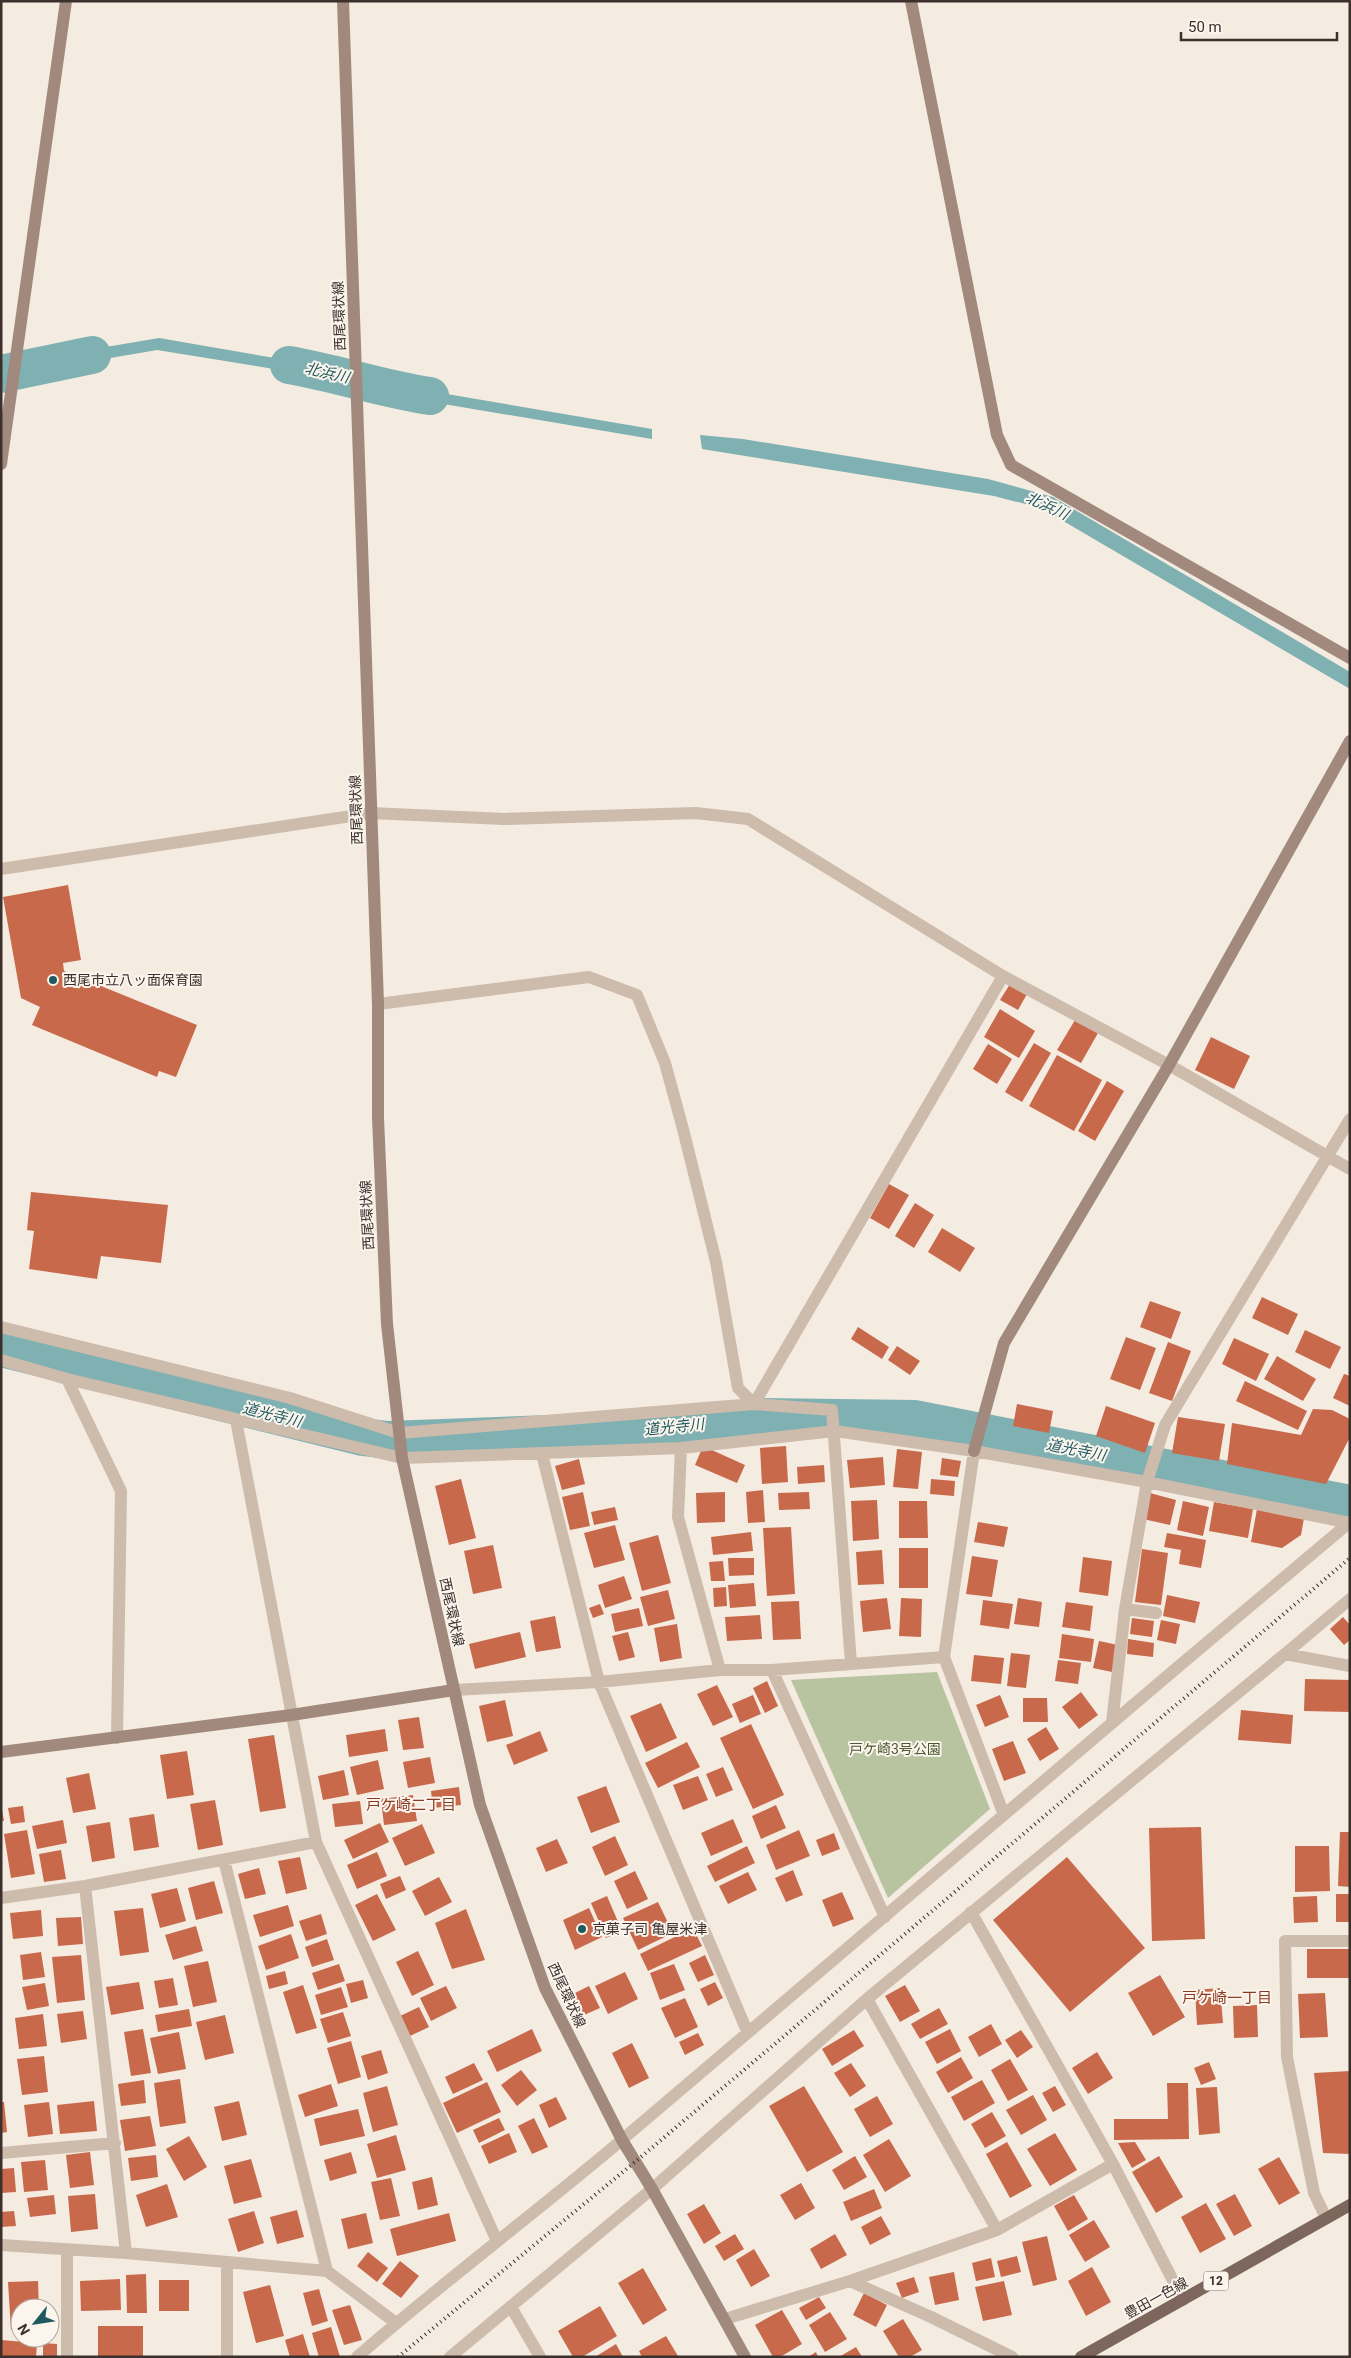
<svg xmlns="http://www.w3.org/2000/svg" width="1351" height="2358" viewBox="0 0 1351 2358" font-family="Roboto,'Noto Sans JP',sans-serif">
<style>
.green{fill:#b8c4a0}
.water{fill:#7fb0b2}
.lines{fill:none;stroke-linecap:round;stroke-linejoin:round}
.river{stroke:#7fb0b2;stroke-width:38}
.building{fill:#c8694b}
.street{stroke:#cdbbac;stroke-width:12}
.secondary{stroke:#a18a7d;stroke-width:12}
.primary{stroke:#7d675c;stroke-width:12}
.rail{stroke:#3b302b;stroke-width:4;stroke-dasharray:1 4;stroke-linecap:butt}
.poi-dot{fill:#1f5a5e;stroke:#fbf5ee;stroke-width:2}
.labels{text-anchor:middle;stroke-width:4;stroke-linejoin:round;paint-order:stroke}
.shield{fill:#fbf5ee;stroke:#756b66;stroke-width:1}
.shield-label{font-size:12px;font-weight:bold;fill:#3b302b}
.street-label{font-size:14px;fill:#3b302b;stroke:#fbf5ee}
.poi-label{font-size:14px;fill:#3b302b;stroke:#fbf5ee;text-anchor:start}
.park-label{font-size:14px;fill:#4a5a2e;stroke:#fbf5ee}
.water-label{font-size:15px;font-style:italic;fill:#1f5a5e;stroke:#fbf5ee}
.neighbourhood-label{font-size:15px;fill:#8c3b22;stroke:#fbf5ee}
</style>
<rect width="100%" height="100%" fill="#f4ebe1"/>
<path class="green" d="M937 1672 990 1809 888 1898 791 1680Z"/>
<path class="water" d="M159 338 321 366 338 363 340 390 324 377 157 350 41 370V358Z
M381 376 394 385 652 429V439L396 396 381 398Z
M700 435 743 439 988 479 1053 497 1350 672V689L1041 508 994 496 702 449Z"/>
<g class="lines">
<path class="river" d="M289 365C336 373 382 389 430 396
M1 374 92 355
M1 1348 363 1437 388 1440 658 1430 757 1417 914 1419 1350 1504"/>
</g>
<path class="building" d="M68 885 81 960 63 963 64 971 197 1025 176 1077 159 1071 157 1077 32 1025 40 1007 21 998 3 897Z
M1010 984 1027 994 1018 1010 1000 1000Z
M1000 1009 1035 1031 1019 1058 984 1037Z
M1075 1020 1098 1033 1081 1063 1057 1050Z
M1211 1037 1250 1056 1234 1089 1195 1070Z
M1034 1043 1051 1053 1022 1102 1005 1092Z
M988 1044 1012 1059 997 1084 973 1069Z
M1057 1055 1102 1080 1074 1131 1029 1106Z
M1107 1081 1124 1091 1095 1141 1078 1131Z
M889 1184 909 1195 889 1229 870 1218Z
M31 1192 168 1205 161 1263 101 1256 97 1279 29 1269 34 1231 27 1230Z
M915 1203 934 1215 914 1248 895 1236Z
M942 1228 975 1248 960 1272 928 1252Z
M1262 1297 1298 1314 1288 1335 1252 1318Z
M1150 1301 1181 1312 1171 1339 1140 1327Z
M858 1327 889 1347 882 1359 851 1339Z
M1305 1330 1341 1347 1330 1369 1295 1352Z
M1126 1337 1156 1348 1140 1390 1110 1379Z
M1234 1338 1269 1354 1256 1381 1222 1364Z
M1168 1342 1191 1351 1172 1401 1149 1393Z
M897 1346 920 1361 910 1375 888 1360Z
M1277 1356 1316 1379 1303 1401 1264 1379Z
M1344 1374 1350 1376V1406L1333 1398Z
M1245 1381 1307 1411 1298 1430 1236 1401Z
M1017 1404 1053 1411 1049 1433 1013 1426Z
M1106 1406 1155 1423 1145 1453 1096 1436Z
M1313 1409 1332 1410 1350 1419V1437L1326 1484 1227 1464 1232 1423 1301 1435Z
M1178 1417 1225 1424 1219 1461 1172 1453Z
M703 1446 745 1465 737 1483 695 1465Z
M786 1446 788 1482 762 1484 760 1448Z
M897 1449 922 1452 918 1489 893 1487Z
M883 1457 885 1485 850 1488 847 1460Z
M942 1458 961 1461 958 1477 940 1475Z
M579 1459 585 1484 562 1490 555 1466Z
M824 1465 825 1482 798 1484 797 1467Z
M461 1479 476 1538 449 1545 435 1486Z
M931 1479 955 1481 954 1496 930 1494Z
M763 1490 765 1522 748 1523 746 1492Z
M583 1492 590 1526 570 1530 562 1497Z
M725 1492V1522L697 1523 696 1493Z
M809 1492 810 1509 779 1510 778 1493Z
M1150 1493 1176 1500 1170 1525 1143 1519Z
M877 1500 879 1539 853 1541 851 1501Z
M899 1501H927L928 1538H899Z
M1183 1501 1209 1507 1203 1536 1177 1530Z
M1214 1502 1253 1509 1248 1538 1209 1531Z
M615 1507 618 1520 594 1525 591 1512Z
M1257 1509 1304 1518 1301 1535 1282 1548 1251 1542Z
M978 1522 1008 1527 1004 1547 974 1542Z
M615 1525 625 1560 594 1568 584 1533Z
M791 1527 795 1594 767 1596 763 1528Z
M751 1532 753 1551 713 1555 711 1537Z
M1167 1533 1206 1540 1201 1568 1179 1564 1181 1550 1164 1547Z
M658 1535 671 1583 642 1591 629 1543Z
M493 1545 502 1588 473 1594 464 1551Z
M899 1548H928V1588H899Z
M1142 1549 1168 1553 1161 1605 1135 1602Z
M882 1550 884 1584 858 1585 856 1552Z
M972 1556 998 1560 992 1597 966 1594Z
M1083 1557 1112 1561 1108 1596 1079 1592Z
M728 1558H754V1575L729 1576Z
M723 1561 725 1581H711L709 1562Z
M624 1576 632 1599 605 1608 598 1585Z
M754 1583 756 1606 730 1608 728 1585Z
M726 1587 727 1606 714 1607 713 1588Z
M668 1590 675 1619 648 1626 640 1597Z
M1167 1595 1200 1602 1195 1623 1163 1616Z
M887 1598 891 1629 863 1632 860 1601Z
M901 1598 922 1599 921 1637 899 1636Z
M1018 1598 1042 1602 1039 1627 1014 1624Z
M983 1600 1013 1604 1009 1629 980 1625Z
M799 1601 801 1639 773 1640 771 1602Z
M1066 1602 1093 1606 1090 1631 1062 1627Z
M600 1604 604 1614 593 1618 589 1608Z
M639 1608 643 1626 615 1632 611 1614Z
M760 1615 762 1639 727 1641 725 1617Z
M555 1616 561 1648 536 1652 530 1621Z
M1343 1617 1350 1625V1640L1344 1645 1330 1629Z
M1132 1618 1154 1621 1152 1637 1130 1634Z
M1161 1620 1180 1624 1176 1644 1157 1640Z
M677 1624 682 1658 660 1662 654 1628Z
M520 1632 526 1657 475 1669 469 1644Z
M628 1632 635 1657 619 1661 612 1636Z
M1062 1634 1094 1639 1091 1662 1059 1658Z
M1128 1639 1154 1643 1153 1657 1127 1654Z
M1099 1641 1118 1645 1112 1672 1093 1668Z
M1011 1653 1030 1655 1026 1688 1007 1686Z
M974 1655 1004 1658 1001 1684 971 1681Z
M1058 1660 1081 1663 1078 1684 1055 1681Z
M1305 1679 1350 1680V1712L1304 1711Z
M767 1681 778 1706 765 1713 753 1688Z
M717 1685 733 1717 713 1726 697 1694Z
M1081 1692 1098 1715 1079 1729 1062 1707Z
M753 1695 761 1714 740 1723 732 1704Z
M1000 1695 1009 1717 985 1727 976 1705Z
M1023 1698H1047L1048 1722H1023Z
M505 1700 513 1736 487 1742 479 1706Z
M661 1703 677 1738 646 1752 630 1716Z
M1241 1710 1293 1715 1291 1744 1238 1740Z
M419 1717 424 1748 403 1750 398 1720Z
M751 1724 784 1795 753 1809 720 1738Z
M1046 1727 1059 1749 1040 1761 1027 1739Z
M385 1729 388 1751 349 1757 346 1735Z
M540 1731 548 1751 514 1765 506 1745Z
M274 1735 286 1808 260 1812 248 1739Z
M1013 1741 1026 1773 1004 1781 992 1749Z
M687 1742 700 1767 658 1788 645 1763Z
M187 1751 194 1795 167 1799 160 1755Z
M430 1757 435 1783 408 1788 403 1762Z
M378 1760 384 1789 357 1795 350 1767Z
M723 1767 733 1790 716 1797 706 1774Z
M344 1770 349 1795 323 1800 318 1776Z
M89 1773 96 1809 73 1813 66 1778Z
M698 1776 708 1800 683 1810 673 1785Z
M606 1786 620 1822 591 1833 577 1797Z
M459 1787 461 1805 433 1808 431 1791Z
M413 1795 417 1821 384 1825 381 1799Z
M215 1800 223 1845 198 1850 190 1804Z
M360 1801 363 1824 335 1827 332 1804Z
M1 1805 4 1821H1Z
M776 1805 786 1828 761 1839 752 1816Z
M23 1806 25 1822 11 1824 8 1808Z
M154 1814 159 1847 134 1851 129 1818Z
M733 1819 743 1842 711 1856 701 1833Z
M63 1820 67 1843 37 1849 32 1826Z
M110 1822 115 1858 92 1862 86 1826Z
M380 1823 389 1842 353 1859 344 1840Z
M422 1824 435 1853 405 1866 392 1838Z
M1201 1827 1205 1939 1152 1941 1149 1828Z
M27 1830 35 1874 11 1878 4 1834Z
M799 1830 810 1856 776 1870 766 1845Z
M1340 1832H1350V1887L1338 1886Z
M834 1833 840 1849 822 1856 816 1840Z
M615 1836 628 1865 605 1876 592 1847Z
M557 1839 568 1863 546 1872 536 1848Z
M747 1846 755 1863 715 1882 707 1866Z
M1295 1846H1329L1330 1891 1295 1892Z
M61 1850 66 1879 44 1882 39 1854Z
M377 1852 387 1876 357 1889 347 1865Z
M300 1857 307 1889 286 1894 278 1861Z
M1067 1857 1145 1948 1070 2012 993 1920Z
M259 1868 266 1894 245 1899 238 1874Z
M793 1870 803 1895 786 1902 775 1878Z
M635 1871 648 1899 627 1909 614 1881Z
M748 1872 757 1890 728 1904 719 1886Z
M400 1876 406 1890 386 1899 380 1884Z
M439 1877 452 1902 425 1916 412 1891Z
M214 1881 223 1913 196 1920 188 1888Z
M177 1888 186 1921 160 1928 151 1894Z
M842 1892 854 1919 833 1927 822 1900Z
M377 1894 396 1930 373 1941 355 1905Z
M1336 1894H1350V1922H1336Z
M607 1896 622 1931 606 1938 591 1903Z
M1317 1896 1318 1922 1294 1923 1293 1897Z
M658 1902 673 1933 638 1950 623 1918Z
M288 1905 294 1926 260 1937 253 1915Z
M143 1908 149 1952 120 1956 114 1911Z
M589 1908 602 1937 575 1950 563 1920Z
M466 1909 485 1960 452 1969 435 1923Z
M41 1910 43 1936 13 1939 10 1913Z
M321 1914 327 1934 306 1941 299 1921Z
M81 1917 83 1944 58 1946 56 1918Z
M196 1926 203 1951 173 1960 165 1935Z
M693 1928 702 1946 648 1971 640 1954Z
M291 1934 299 1958 266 1970 258 1946Z
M327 1939 334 1960 312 1967 305 1947Z
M1307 1949H1350V1978H1307Z
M418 1951 434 1985 412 1996 396 1962Z
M41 1952 45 1977 23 1980 20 1955Z
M81 1955 85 2000 57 2003 52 1957Z
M705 1955 714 1975 698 1982 689 1963Z
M208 1961 217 2002 193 2007 184 1966Z
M339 1964 345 1981 318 1990 312 1973Z
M674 1964 685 1990 660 2000 650 1973Z
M285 1971 288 1984 269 1989 266 1976Z
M625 1972 638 1999 608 2014 595 1986Z
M1160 1975 1185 2017 1153 2036 1128 1993Z
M173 1978 178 2005 159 2008 154 1981Z
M363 1980 368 1998 351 2003 346 1984Z
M139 1982 144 2009 111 2015 106 1987Z
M715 1982 723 1998 708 2006 700 1989Z
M45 1983 49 2006 27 2010 22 1987Z
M303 1985 317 2028 296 2034 283 1992Z
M905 1985 920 2011 900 2022 885 1996Z
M446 1986 457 2008 431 2021 420 1998Z
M589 1986 600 2008 584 2015 573 1994Z
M341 1987 348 2007 321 2015 315 1995Z
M1220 1988 1223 2023 1197 2025 1195 1990Z
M1325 1993 1328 2037 1300 2038 1298 1994Z
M685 1998 698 2027 675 2038 661 2008Z
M1257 2005 1258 2037 1234 2038 1233 2006Z
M419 2007 429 2027 410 2036 400 2016Z
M939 2008 948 2024 920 2039 911 2024Z
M189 2009 192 2026 158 2032 155 2015Z
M83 2011 87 2039 61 2043 57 2014Z
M343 2012 351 2036 328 2043 320 2019Z
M43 2014 47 2046 19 2049 15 2018Z
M225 2015 234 2053 205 2060 196 2022Z
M991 2024 1002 2044 979 2057 968 2037Z
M143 2029 151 2073 131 2076 124 2032Z
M532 2029 542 2051 497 2072 487 2051Z
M950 2029 961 2051 937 2064 925 2042Z
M854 2030 864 2046 832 2066 822 2049Z
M1021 2030 1033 2047 1017 2058 1005 2040Z
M179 2032 186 2069 158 2074 150 2038Z
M698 2033 704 2045 685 2055 679 2042Z
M351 2041 361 2077 338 2084 327 2048Z
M632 2043 649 2078 629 2088 612 2053Z
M381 2050 388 2073 368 2080 361 2056Z
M1097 2052 1113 2078 1088 2094 1072 2068Z
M44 2056 48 2092 22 2095 17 2059Z
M961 2057 973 2078 948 2093 936 2072Z
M1010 2059 1028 2090 1008 2101 991 2070Z
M1209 2062 1216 2079 1201 2085 1194 2068Z
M474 2063 483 2080 453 2094 445 2077Z
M851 2063 866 2086 850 2097 834 2073Z
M521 2070 537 2090 517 2106 501 2085Z
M1350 2071V2154L1323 2153 1314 2073Z
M180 2079 186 2123 160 2127 154 2083Z
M144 2080 146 2103 121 2106 118 2084Z
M982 2080 995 2103 964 2121 951 2097Z
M487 2082 501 2112 457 2133 443 2103Z
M1167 2083H1188L1189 2139 1114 2140V2119H1168Z
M331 2084 338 2106 305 2117 298 2095Z
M387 2086 398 2125 373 2132 363 2093Z
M804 2086 843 2152 807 2172 769 2106Z
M1055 2086 1066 2105 1053 2112 1042 2093Z
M1217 2087 1220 2133 1199 2135 1196 2088Z
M1033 2095 1047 2120 1021 2135 1006 2110Z
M877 2096 893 2124 870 2137 854 2109Z
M556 2097 567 2119 549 2128 539 2105Z
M94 2101 97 2131 60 2134 57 2105Z
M239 2101 247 2135 222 2141 214 2107Z
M1 2102H4L7 2132 1 2133Z
M49 2102 53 2134 28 2137 24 2105Z
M358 2109 365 2136 320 2146 314 2119Z
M992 2112 1006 2136 985 2148 971 2124Z
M150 2116 156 2146 125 2151 120 2120Z
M499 2118 505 2130 479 2143 473 2130Z
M534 2118 548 2147 532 2154 518 2126Z
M509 2133 517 2152 489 2164 481 2146Z
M1055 2133 1077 2170 1050 2186 1027 2149Z
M396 2135 406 2170 377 2178 367 2144Z
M189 2136 207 2167 184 2181 166 2149Z
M889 2139 911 2176 885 2192 863 2155Z
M1007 2142 1032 2186 1010 2198 986 2154Z
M1135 2142 1146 2160 1132 2168 1118 2143Z
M90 2152 94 2185 70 2188 66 2155Z
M351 2152 357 2173 330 2181 324 2160Z
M156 2155 158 2177 131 2181 128 2158Z
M855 2156 867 2177 844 2190 832 2170Z
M1159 2156 1183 2197 1156 2213 1132 2172Z
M1279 2157 1300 2193 1279 2205 1258 2169Z
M251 2159 262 2197 234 2204 224 2166Z
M45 2160 48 2190 24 2192 21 2162Z
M14 2168 16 2192 1 2193V2169Z
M432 2177 438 2205 418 2210 412 2182Z
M391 2178 400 2216 380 2220 371 2182Z
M801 2183 815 2208 795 2220 780 2195Z
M167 2184 178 2217 146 2227 136 2195Z
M874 2189 882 2208 851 2221 843 2202Z
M95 2194 98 2229 71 2232 68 2196Z
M1235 2194 1252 2226 1234 2236 1216 2204Z
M54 2195 56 2214 30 2217 27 2198Z
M1074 2195 1088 2219 1068 2231 1054 2206Z
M1206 2203 1226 2239 1200 2253 1181 2217Z
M704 2204 721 2233 704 2244 687 2214Z
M297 2210 304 2237 277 2244 270 2217Z
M14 2211 16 2226 1 2227V2212Z
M254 2211 264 2243 238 2252 228 2219Z
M366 2213 373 2243 348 2249 341 2219Z
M449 2213 456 2241 397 2256 390 2229Z
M881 2216 891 2234 870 2245 861 2227Z
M1094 2220 1110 2247 1085 2262 1069 2235Z
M735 2234 744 2249 724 2261 715 2246Z
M835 2234 847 2255 821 2269 810 2249Z
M1047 2236 1057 2280 1033 2286 1022 2242Z
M754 2249 770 2276 751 2287 736 2260Z
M368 2252 388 2268 377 2282 357 2266Z
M1017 2256 1021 2272 1001 2277 997 2261Z
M991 2258 995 2277 976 2281 972 2263Z
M400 2261 419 2276 401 2298 382 2284Z
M1092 2267 1111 2302 1086 2316 1068 2281Z
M643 2268 667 2310 643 2325 618 2283Z
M954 2272 959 2300 935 2305 929 2277Z
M146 2274 147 2313H127L126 2275Z
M914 2277 919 2292 902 2298 896 2283Z
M120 2279 121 2310 81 2311 80 2281Z
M159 2280H189V2311H159Z
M38 2281 39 2308H20V2329L11 2330 8 2282Z
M1004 2281 1012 2315 983 2321 975 2287Z
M270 2285 284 2336 256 2343 243 2292Z
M319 2289 328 2321 312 2326 303 2293Z
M864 2293 887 2305 876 2327 853 2315Z
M819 2297 826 2308 806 2320 799 2308Z
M350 2305 362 2340 344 2345 332 2310Z
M600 2306 617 2336 582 2357H573L558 2331Z
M782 2310 802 2344 780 2357H773L755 2325Z
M830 2312 847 2339 825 2352 809 2325Z
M903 2319 922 2350 910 2357H899L883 2331Z
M98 2326H143V2357H98Z
M331 2327 340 2357H319L312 2333Z
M303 2334 310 2357H290L285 2340Z
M666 2336 678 2356 642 2357 639 2351Z
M1 2340 37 2343 36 2357H1Z
M43 2343 57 2344V2357H43Z
M616 2344 623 2357H595Z
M856 2347 862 2357H839Z
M816 2352 818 2357H808Z"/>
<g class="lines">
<path class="street" d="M1 869 371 813 504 819 696 813 748 819 1003 976 1169 1065 1350 1169
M378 1004 589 977 637 995 665 1063 683 1129 716 1262 738 1388 754 1404 832 1410 851 1663
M1 1327 290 1398 399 1433 754 1404 1003 976
M1 1360 67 1379 402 1458 681 1448 835 1431 974 1451 1147 1482 1350 1523
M67 1379 121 1491 117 1738
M236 1420 316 1842 497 2241
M681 1448 678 1517 720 1670
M974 1451 944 1657 1004 1815
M542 1454 599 1682 747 2031
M1156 1613 1125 1609 1147 1482 1165 1425 1350 1119
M1285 1654 1350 1599
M772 1670 885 1917
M454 1690 599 1682 720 1670H772L944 1657
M1112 1723 1125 1609
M224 1860 327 2271
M85 1886 126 2253
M1 1898 85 1886 316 1842
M971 1912 1113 2164 1183 2300
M867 1999 997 2230
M1 2153 115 2143
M1326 2218 1314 2193 1287 2057 1285 1941H1350
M1 2245 126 2253 327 2271 396 2323
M850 2281 931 2317 1012 2357
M511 2307 540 2357
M725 2319 850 2281 997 2230 1113 2164
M67 2357V2250
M227 2357V2262
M357 2357C444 2281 537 2212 624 2138 866 1932 1107 1726 1350 1522
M450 2357 652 2189 867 1999 1285 1654 1350 1666"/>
<path class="secondary" d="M343 1 378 1004V1118L387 1324 402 1458 480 1805 545 1988 622 2140 652 2189 745 2357
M911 1 997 435 1011 465 1350 658
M1 464 66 1
M974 1451 1004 1343 1169 1065 1350 741
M1 1752 291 1715 454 1690"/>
<path class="primary" d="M1081 2357 1350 2205"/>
<path class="rail" d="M398 2357 635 2162 1350 1558"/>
</g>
<g class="poi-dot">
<circle cx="53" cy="980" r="5"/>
<circle cx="582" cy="1929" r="5"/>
</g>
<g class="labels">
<rect class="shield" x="1203.5" y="2271.5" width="25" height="19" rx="4"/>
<g class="shield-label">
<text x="1216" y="2285">12</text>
</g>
<g class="street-label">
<text transform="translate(339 316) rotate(-92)" y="5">西尾環状線</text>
<text transform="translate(356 810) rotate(-92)" y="5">西尾環状線</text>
<text transform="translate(367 1215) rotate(-93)" y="5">西尾環状線</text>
<text transform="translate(452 1612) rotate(78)" y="5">西尾環状線</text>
<text transform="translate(567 1995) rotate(65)" y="5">西尾環状線</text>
<text transform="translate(1156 2298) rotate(-29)" y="5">豊田一色線</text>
</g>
<g class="poi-label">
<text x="63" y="985">西尾市立八ッ面保育園</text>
<text x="592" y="1934">京菓子司 亀屋米津</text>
</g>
<g class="park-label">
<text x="895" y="1754">戸ケ崎3号公園</text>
</g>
<g class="water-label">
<text transform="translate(327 373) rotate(13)" y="5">北浜川</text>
<text transform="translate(1047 506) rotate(25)" y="5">北浜川</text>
<text transform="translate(272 1415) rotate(14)" y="5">道光寺川</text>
<text transform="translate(674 1427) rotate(-6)" y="5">道光寺川</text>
<text transform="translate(1076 1450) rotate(11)" y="5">道光寺川</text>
</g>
<g class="neighbourhood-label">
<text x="411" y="1810">戸ケ崎二丁目</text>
<text x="1227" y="2003">戸ケ崎一丁目</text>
</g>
</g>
<rect width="1351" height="2358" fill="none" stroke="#3b302b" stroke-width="5"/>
<g transform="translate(35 2323) rotate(240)"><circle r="24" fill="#fbf5ee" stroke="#aea6a0"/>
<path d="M0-4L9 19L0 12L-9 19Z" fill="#1f5a5e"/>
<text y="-8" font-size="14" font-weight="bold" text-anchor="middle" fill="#3b302b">N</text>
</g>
<path d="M1181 32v8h156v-8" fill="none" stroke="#3b302b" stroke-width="2.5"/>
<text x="1188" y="32" font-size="15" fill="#3b302b" stroke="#fbf5ee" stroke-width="4" paint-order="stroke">50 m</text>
</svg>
